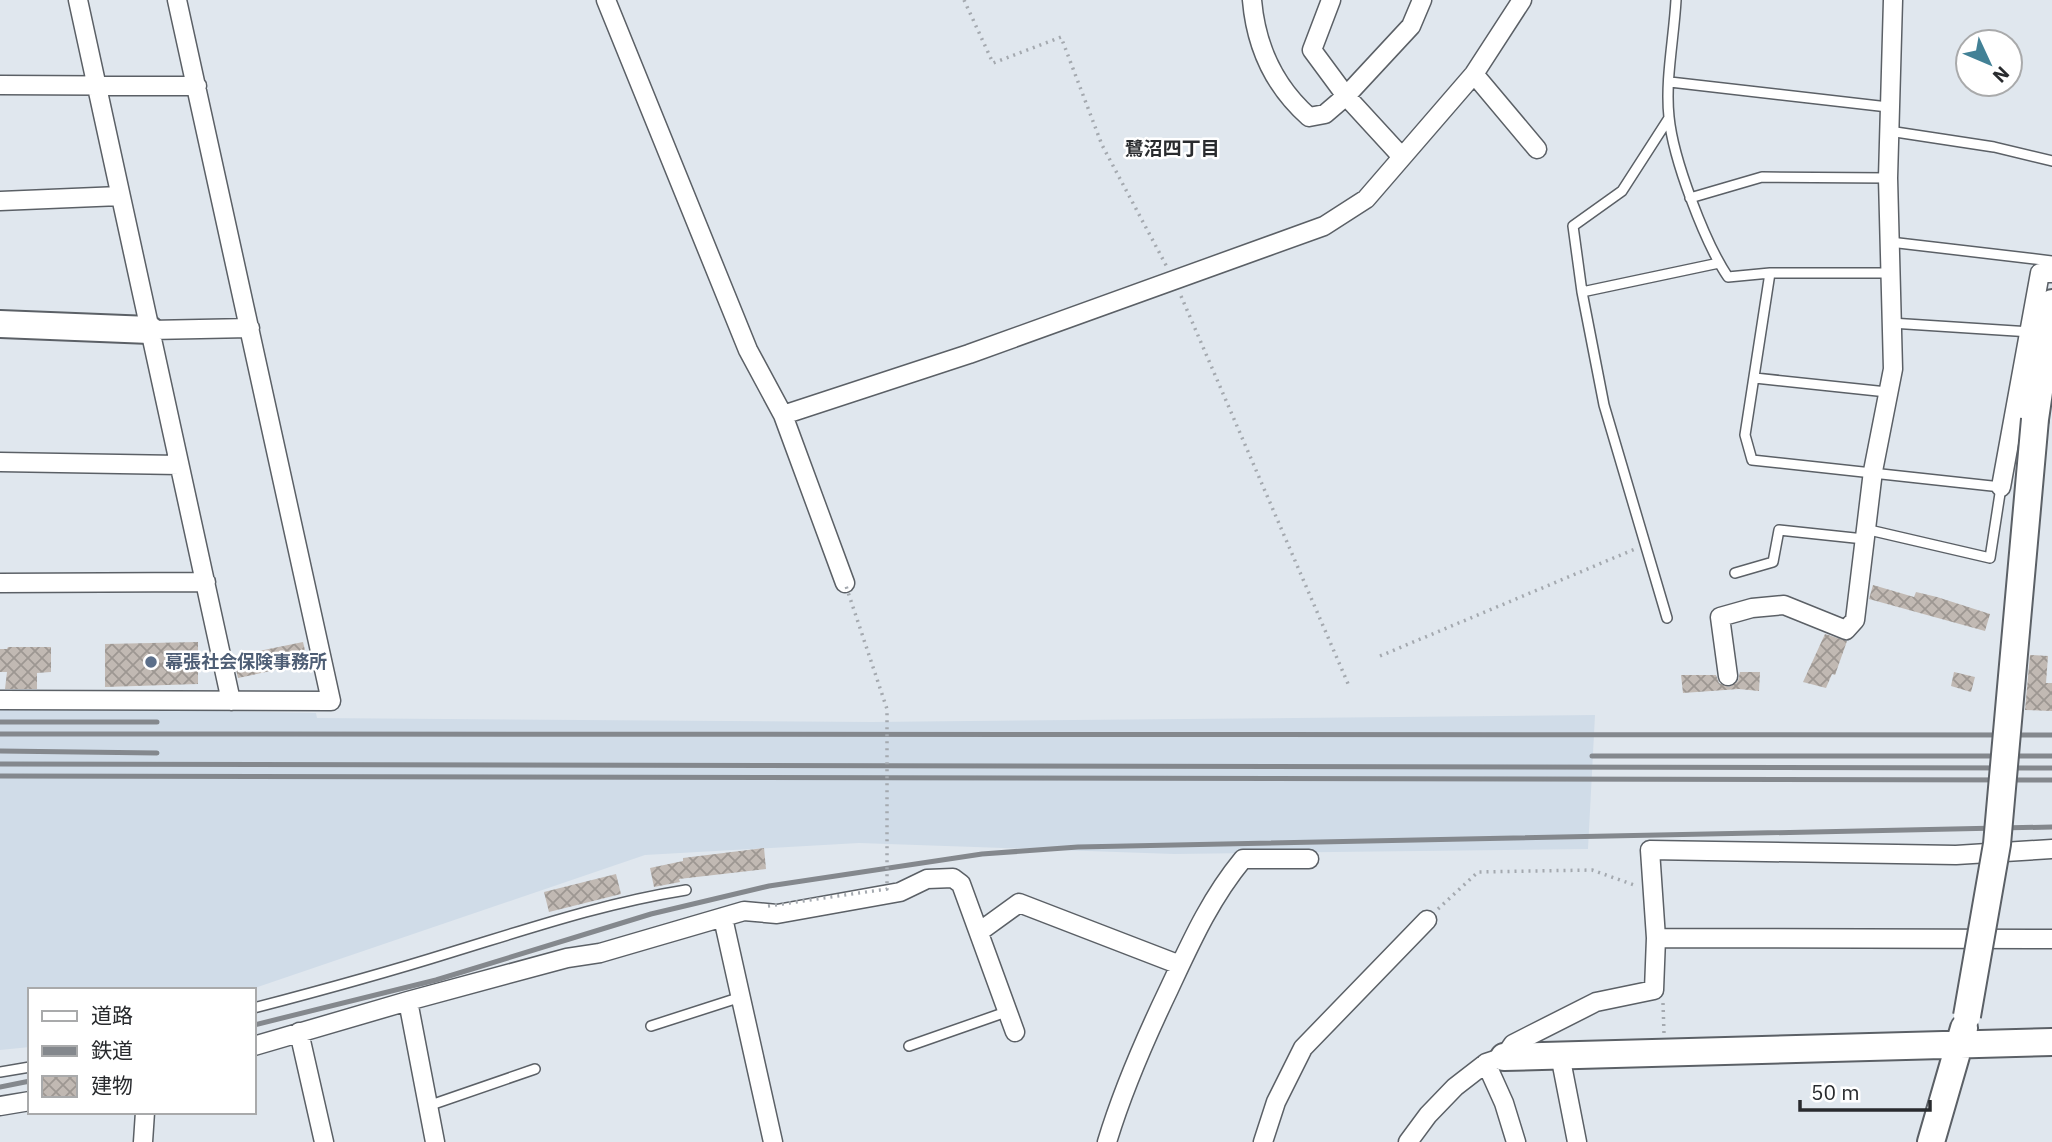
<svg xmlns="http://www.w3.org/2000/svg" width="2052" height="1142" viewBox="0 0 2052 1142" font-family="'IBM Plex Sans','Noto Sans JP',sans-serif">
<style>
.built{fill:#d0dce8}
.building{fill:url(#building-cross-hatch)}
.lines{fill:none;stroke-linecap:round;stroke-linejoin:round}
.lane-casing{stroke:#5b6066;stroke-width:12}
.street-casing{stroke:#5b6066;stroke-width:21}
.secondary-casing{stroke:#5b6066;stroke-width:30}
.path{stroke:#a4a9af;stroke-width:3.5;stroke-dasharray:2 5;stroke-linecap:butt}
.lane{stroke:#fff;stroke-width:9}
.street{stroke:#fff;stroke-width:18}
.secondary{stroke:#fff;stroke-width:26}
.rail{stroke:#84888d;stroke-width:5}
.secondary-bridge-casing{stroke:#5b6066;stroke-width:30;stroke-linecap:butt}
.path-bridge{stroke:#a4a9af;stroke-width:3.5;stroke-dasharray:2 5;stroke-linecap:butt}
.secondary-bridge{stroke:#fff;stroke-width:26}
.service-dot{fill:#5c6f8a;stroke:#fff;stroke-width:2.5}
.labels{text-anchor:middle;stroke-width:5;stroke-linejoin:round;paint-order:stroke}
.service-label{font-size:18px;font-weight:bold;fill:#4e5e75;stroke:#fff;text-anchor:start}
.neighbourhood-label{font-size:19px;font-weight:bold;fill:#292b2e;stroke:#fff}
</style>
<defs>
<pattern id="building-cross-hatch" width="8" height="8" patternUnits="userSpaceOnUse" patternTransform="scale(1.75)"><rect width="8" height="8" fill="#c1b9b3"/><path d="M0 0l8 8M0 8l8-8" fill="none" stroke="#9d9792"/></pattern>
</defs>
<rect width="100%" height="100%" fill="#e0e7ee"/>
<path class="built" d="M0 707 316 713 317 718 872 722 1595 715 1588 849 1174 854 859 843 645 855 249 990H30V1047L0 1050Z"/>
<path class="building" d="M1873 585 1914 597 1916 592 1937 597 1990 614 1985 631 1869 599Z
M1825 634 1847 641 1835 675 1832 674 1826 688 1803 682Z
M198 642V684L105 687V644Z
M303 642 308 663 238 678 234 661 240 659 239 655Z
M8 647H51V672L37 673V689H5L7 672H0V649H7Z
M2030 655 2048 656 2046 683H2052V711L2025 710Z
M1740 672H1760L1759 691 1739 689 1683 693 1681 675H1716L1719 683 1729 687 1738 681Z
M1954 672 1975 677 1971 692 1951 686Z
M764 848 766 869 679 879 680 882 654 887 650 868 683 861V858Z
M616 874 621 894 549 912 544 892Z"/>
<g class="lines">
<g class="lane-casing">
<path id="lane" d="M1676 0C1674 38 1665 80 1669 117 1673 159 1705 243 1728 277L1770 273H1891
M1670 82 1888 107
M1889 131 1994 147 2052 161
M1690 198 1762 177 1888 178
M1890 242 2052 261
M1770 273 1745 435 1752 460 2001 487 1990 558 1865 529
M1582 292 1719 263
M1891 323 2031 332
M1755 378 1887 392
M1735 573 1773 562 1779 530 1864 539
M1667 618 1604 405 1582 292 1573 226 1622 191 1669 118
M254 1008C319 991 385 973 449 953 528 929 604 903 686 890
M651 1026 741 997
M909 1046 1006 1012
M0 1072 30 1067
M428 1106 535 1069"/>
</g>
<g class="street-casing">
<path id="street" d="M78 0 231 701
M606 0 748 350 783 415 845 583
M1252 0C1256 47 1274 86 1309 117L1325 114 1346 96 1411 26 1422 0
M1331 0 1312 50 1346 96 1402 157
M1474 74 1537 149
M0 85 197 86
M0 201 120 196
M150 330 250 328
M783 415 969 354 1324 226 1366 199 1474 74 1522 0
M0 462 179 465
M2001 487 2040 273H2052
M0 583 206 582
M1728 676 1720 617 1752 608 1784 605 1846 630 1855 620 1873 471 1893 369 1888 178 1893 0
M0 700 331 701 177 0
M723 918 773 1142
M979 932 1019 903 1180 965
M1656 938 2052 939
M408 1001 435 1142
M299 1032 324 1142
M254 1046 408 1001 567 958 600 953 744 911 777 914 900 892 927 879 953 878 961 884 1015 1032
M1560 1055 1577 1142
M1486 1063 1504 1103 1516 1142
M0 1106 30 1101
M143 1142 145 1112
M1107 1142C1123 1089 1145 1039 1169 989 1191 942 1210 899 1243 859H1309
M1263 1142 1276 1102 1303 1048 1427 920
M1408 1142 1428 1115 1455 1087 1486 1063 1504 1057 1513 1044 1596 1002 1654 990 1656 938 1650 850 1956 855 2052 849"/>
</g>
<g class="secondary-casing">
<path id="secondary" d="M0 324 150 330
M2035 419 2052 303
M1504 1057 2052 1042
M1931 1142 1964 1028"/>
</g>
<path class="path" d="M964 0 993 63 1061 37 1102 145 1167 267
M1181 296 1349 686
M1380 656 1635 549
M1438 909 1478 872 1592 870 1637 886
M1663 1003 1664 1034"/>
<use href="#lane" class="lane"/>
<use href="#street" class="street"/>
<use href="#secondary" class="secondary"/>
<path class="rail" d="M0 722H157
M0 734 2052 735
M0 751 157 753
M1592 756H2052
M0 764 2052 768
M0 776 2052 780
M254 1025 436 980 651 914 769 886 982 854 1078 847 2052 827
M0 1087 30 1081"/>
<g class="secondary-bridge-casing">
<path id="secondary-bridge" d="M1967 1016 1997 844 2035 419"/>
</g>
<path class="path-bridge" d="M768 906 887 889V709L845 583"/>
<use href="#secondary-bridge" class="secondary-bridge"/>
</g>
<circle class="service-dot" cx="151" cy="662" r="7"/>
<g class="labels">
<g class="service-label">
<text x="165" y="668">幕張社会保険事務所</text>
</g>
<g class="neighbourhood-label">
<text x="1172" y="155">鷺沼四丁目</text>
</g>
</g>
<rect x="28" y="988" width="228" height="126" fill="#ffffff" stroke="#a9aaab" stroke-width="2"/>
<rect x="42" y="1011" width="35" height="10" fill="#ffffff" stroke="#a9aaab" stroke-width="2"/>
<text x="91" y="1023" font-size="21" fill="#292b2e">道路</text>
<rect x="42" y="1046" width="35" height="10" fill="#84888d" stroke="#a9aaab" stroke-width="2"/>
<text x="91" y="1058" font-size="21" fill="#292b2e">鉄道</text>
<rect x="42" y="1076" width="35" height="21" fill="url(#building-cross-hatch)" stroke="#a9aaab" stroke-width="2"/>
<text x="91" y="1093" font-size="21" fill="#292b2e">建物</text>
<g transform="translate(1989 63) rotate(134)"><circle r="33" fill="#ffffff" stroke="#a9aaab" stroke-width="2"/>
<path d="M0-5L12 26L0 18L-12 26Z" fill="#428196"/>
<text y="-10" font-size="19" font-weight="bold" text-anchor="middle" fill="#292b2e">N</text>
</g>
<path d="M1800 1100v10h130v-10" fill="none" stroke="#292b2e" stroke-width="3.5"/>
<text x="1811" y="1100" font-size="21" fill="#292b2e" stroke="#ffffff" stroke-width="5" paint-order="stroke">50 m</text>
</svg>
